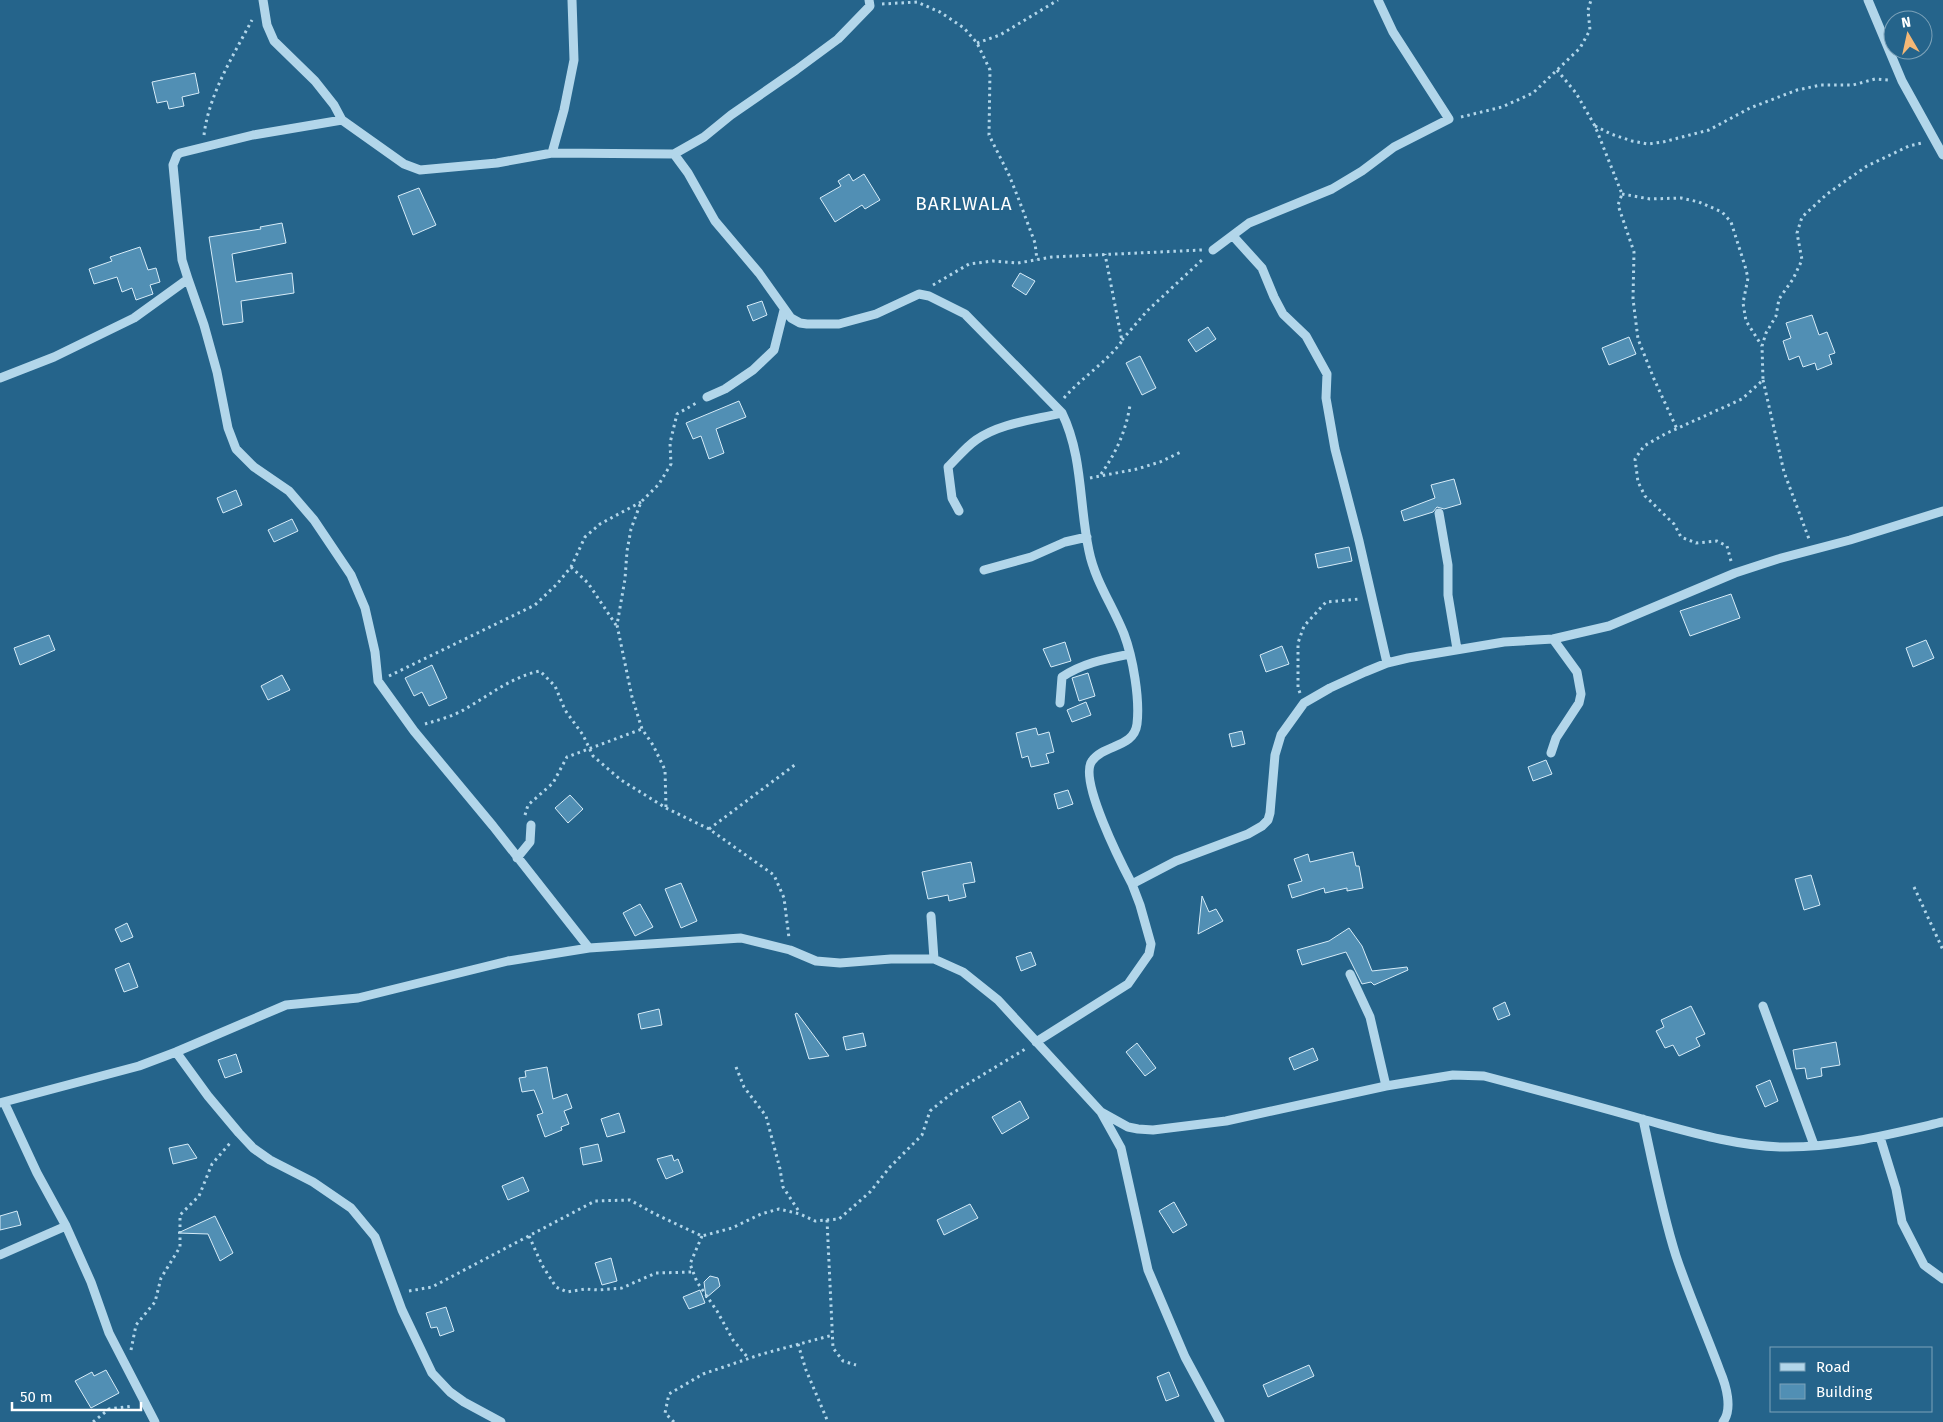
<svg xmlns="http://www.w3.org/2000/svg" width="1943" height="1422" viewBox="0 0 1943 1422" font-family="'Fira Sans',sans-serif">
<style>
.building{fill:#518fb4;stroke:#d7ecf8}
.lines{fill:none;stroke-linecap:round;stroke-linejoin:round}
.path{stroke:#b2d6ea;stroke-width:3;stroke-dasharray:2.5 4;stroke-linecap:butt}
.minor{stroke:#b2d6ea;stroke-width:9}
.labels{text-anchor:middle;stroke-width:5;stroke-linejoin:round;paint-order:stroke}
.quarter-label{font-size:19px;letter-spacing:1px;fill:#fff;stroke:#25648b}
</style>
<rect width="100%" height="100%" fill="#25648b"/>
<path class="building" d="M195 73 199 93 182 97 184 106 169 109 167 101 157 103 152 82Z
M849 174 853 181 864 174 880 200 865 209 862 205 835 222 820 198 841 186 838 181Z
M419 188 436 225 413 235 398 196Z
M282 223 286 243 232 254 236 282 292 273 294 293 241 301 243 322 223 325 209 237 261 229 260 227Z
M140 247 148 270 156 268 160 282 150 285 153 294 136 300 132 288 122 292 117 277 94 284 89 269 112 261 110 257Z
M1020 273 1035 281 1026 295 1012 286Z
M762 301 767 315 753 321 747 306Z
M1812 315 1819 335 1827 332 1835 353 1829 355 1832 364 1817 370 1815 363 1803 367 1799 356 1789 360 1783 341 1791 338 1786 323Z
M1208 327 1216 339 1196 352 1188 340Z
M1629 337 1636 354 1609 365 1602 348Z
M1140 356 1156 388 1142 395 1126 363Z
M739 401 746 417 716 429 724 453 709 459 701 436 693 439 686 423Z
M1454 479 1461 504 1444 509 1437 507 1433 512 1404 521 1401 511 1435 498 1431 485Z
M236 490 242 505 223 513 217 498Z
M292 519 298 531 274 542 268 530Z
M1349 547 1352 561 1318 568 1315 554Z
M1731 594 1740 618 1690 636 1680 611Z
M49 635 55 650 20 665 14 648Z
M1926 640 1934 658 1913 667 1906 648Z
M1065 642 1071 661 1051 667 1043 649Z
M1282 646 1289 664 1266 672 1260 655Z
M432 665 447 698 429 706 422 692 414 696 405 678Z
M1088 673 1095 696 1079 701 1072 678Z
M282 675 290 690 268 700 261 686Z
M1086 702 1091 715 1072 722 1067 710Z
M1036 728 1038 735 1049 732 1054 752 1046 754 1049 763 1031 767 1028 756 1022 758 1016 733Z
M1242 731 1245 744 1232 747 1229 734Z
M1546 760 1552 774 1533 781 1528 767Z
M1068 790 1073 804 1058 809 1054 794Z
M570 795 583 809 568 823 555 808Z
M1353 852 1356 866H1359L1363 888 1347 891V888L1325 893 1324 888 1292 898 1288 885 1302 881 1294 859 1308 854 1310 862Z
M971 862 975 882 963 884 966 897 949 901 948 895 928 899 922 872Z
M1811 875 1820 905 1804 910 1795 879Z
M681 883 697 921 681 928 665 889Z
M1202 896 1209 912 1216 909 1223 921 1198 934Z
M640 904 653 927 635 936 623 913Z
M127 923 133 937 121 942 115 929Z
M1349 928 1362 946 1372 971 1407 967 1408 970 1374 985 1371 982 1362 984 1346 952 1302 965 1297 950 1329 941Z
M1031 952 1036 965 1021 971 1016 957Z
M129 963 138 987 124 992 115 969Z
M1505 1002 1510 1015 1498 1020 1493 1008Z
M1691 1006 1705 1034 1696 1038 1700 1046 1679 1056 1673 1045 1665 1048 1656 1031 1664 1027 1661 1020Z
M659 1009 662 1025 641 1029 638 1014Z
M797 1013 829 1056 809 1059 795 1014Z
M863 1033 866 1046 846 1050 843 1037Z
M1836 1042 1840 1065 1821 1068 1822 1076 1807 1079 1805 1068 1796 1069 1793 1050Z
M1137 1043 1156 1068 1145 1076 1126 1052Z
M1313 1048 1318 1060 1294 1070 1289 1058Z
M236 1054 242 1072 225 1078 218 1060Z
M547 1067 553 1099 567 1094 572 1108 564 1111 569 1124 561 1127 562 1130 545 1137 537 1115 543 1113 534 1090 522 1092 519 1078 526 1077 525 1071Z
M1770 1080 1778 1101 1765 1107 1756 1086Z
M1020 1101 1029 1118 1002 1134 992 1117Z
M619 1113 625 1132 607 1137 601 1119Z
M188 1144 197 1158 173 1164 169 1148Z
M598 1144 602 1161 583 1165 580 1148Z
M672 1155 674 1161 678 1159 683 1172 666 1179 657 1159Z
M523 1177 529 1191 508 1200 502 1186Z
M1174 1202 1187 1225 1173 1233 1159 1211Z
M970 1204 978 1218 944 1235 937 1220Z
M17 1211 21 1225 0 1230V1216Z
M215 1216 233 1253 220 1261 208 1234 178 1233Z
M611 1258 617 1281 602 1285 595 1263Z
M710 1276 718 1278 720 1286 706 1298 704 1282Z
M700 1290 705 1303 689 1309 683 1297Z
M446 1307 454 1331 440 1336 437 1327 431 1328 426 1313Z
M1309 1365 1314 1376 1268 1397 1263 1385Z
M106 1370 119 1393 91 1408 75 1381 92 1372 94 1376Z
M1169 1372 1179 1396 1166 1401 1157 1377Z"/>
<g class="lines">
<path class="path" d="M882 4 917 2 940 12 964 28 977 43 990 70 989 135 1009 175 1019 200 1035 243 1037 260
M977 43 1000 35 1058 0
M1557 70 1576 93 1595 126 1622 194 1618 205 1634 252 1633 299 1638 339 1654 379 1677 429
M1461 117 1502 107 1533 93 1580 48 1590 30 1588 10 1591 0
M1595 126 1611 134 1632 141 1648 144 1663 142 1709 130 1750 108 1797 90 1821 85H1853L1875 79 1889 80
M204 135C209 94 233 56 252 20
M1622 194 1650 199 1681 198 1699 202 1722 212 1731 222 1745 266 1748 278 1743 303 1746 321 1762 346
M933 285 969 264 993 261 1018 263 1052 257 1202 250
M1122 340 1147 311 1204 258
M1763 380 1784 472 1809 539
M1064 398C1082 377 1106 363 1122 341L1105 254
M1101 474C1116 453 1126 431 1130 405
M1090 478 1137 469 1160 462 1183 451
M1731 561 1727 546 1717 541 1696 543 1681 537 1674 524 1645 496 1638 482 1635 459 1644 446 1665 434 1742 399 1763 380 1762 346 1766 333 1776 316 1779 299 1793 279 1802 260 1797 233 1802 217 1827 194 1867 166 1909 146 1922 143
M571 567 588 583 616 625
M389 676 535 605 557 584 571 567 585 537 600 524 641 502
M1300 693 1298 688V643L1304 626 1326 602 1359 599
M425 724C438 720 454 716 465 709 490 695 511 677 540 671L555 686 565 710 583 735 593 756 621 780 666 808 709 829 774 875 784 898 789 938
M666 807 665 770 653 745 642 729 632 697 617 625 625 579 627 551 631 529 641 502 659 484 671 464 670 443 677 414 698 402
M525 815 528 805 553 783 567 757 642 729
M709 829 796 764
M1914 887 1943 950
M736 1067 744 1087 766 1116 780 1169 783 1187 800 1213
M827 1220 833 1348 843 1361 856 1365
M529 1236 542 1265 556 1287 567 1292 585 1289 599 1290 622 1288 656 1273 693 1272
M702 1236 690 1264 697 1282 717 1311 733 1340 749 1359
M409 1291 432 1287 595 1201 630 1200 655 1214 702 1236 732 1228 761 1214 779 1209 800 1214 815 1221 839 1219 870 1192 890 1167 922 1135 930 1111 951 1094 1027 1048
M798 1344 806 1370 828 1422
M131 1350 136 1325 155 1302 161 1278 180 1247V1215L199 1196 212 1164 231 1142
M93 1422 109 1409 133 1406
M674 1422 665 1413 669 1394 703 1374 762 1354 833 1335"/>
<path class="minor" d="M263 0 267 25 274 41 315 81 334 105 342 120
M1868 0 1902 81 1943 155
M552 153 564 110 574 60 572 0
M674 154 704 137 731 115 796 70 838 39 870 6 869 0
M1233 236 1262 268 1274 297 1283 314 1306 336 1327 374 1326 398 1335 449 1359 541 1387 663
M1213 250 1249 223 1332 189 1362 171 1394 147 1449 119 1393 32 1378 0
M188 279 204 325 217 372 228 428 236 449 254 467 289 491 314 520 351 575 365 608 375 652 378 681 414 731 493 826 589 948
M0 378 54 357 134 318 188 279 182 260 173 165 177 155 180 153 253 135 342 120 404 164 420 170 497 163 552 153 674 154 688 173 715 221 759 273 791 318 800 323 807 324H839L876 314 919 294 929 296 965 314 1062 413C1083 456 1079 505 1089 551 1095 581 1113 606 1124 634 1133 658 1140 699 1137 724 1134 748 1104 744 1092 761 1078 779 1122 865 1132 884
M707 397 725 389 753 370 774 350 784 310
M959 511 952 498 948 467C957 458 966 447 976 440 1000 423 1034 420 1062 413
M1439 513 1448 565V595L1457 649
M984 570 1031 557 1065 542 1087 537
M1060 703 1062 677C1083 663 1105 659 1130 654
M1551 753 1556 738 1579 703 1581 694 1577 672 1553 639
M517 858 530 842 531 825
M931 916 934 959
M1350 974 1370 1017 1386 1086
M1763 1006 1814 1145
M1036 1042 1128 984 1149 954 1151 944 1140 905 1132 884 1176 861 1248 834 1262 826 1268 820 1270 813 1275 755 1281 735 1304 703 1330 688 1365 672 1387 663 1408 658 1504 642 1553 639 1609 626 1735 573 1778 559 1850 540 1943 511
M176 1052 208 1096 239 1133 253 1148 270 1160 313 1182 351 1208 375 1237 402 1310 432 1373 450 1392 464 1402 501 1422
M4 1102 37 1173 66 1226 91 1282 109 1333 155 1422
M0 1103 139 1066 176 1052 286 1005 358 998 508 961 589 948 741 938 790 950 816 961 840 963 891 959H934L963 972 998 1000 1101 1112 1128 1127 1138 1129 1153 1130 1226 1121 1386 1086 1453 1075 1484 1076C1537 1090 1589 1104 1642 1119 1687 1131 1735 1146 1782 1147 1837 1148 1891 1134 1943 1122
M1101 1112 1121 1148 1148 1270 1185 1357 1220 1422
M1643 1119C1653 1165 1662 1212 1676 1256 1689 1295 1706 1333 1720 1371 1726 1385 1733 1409 1723 1422
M1880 1137 1896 1189 1902 1222 1924 1265 1943 1279
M0 1255 66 1226"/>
</g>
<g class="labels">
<g class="quarter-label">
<text x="964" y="210">BARLWALA</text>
</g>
</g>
<rect x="1770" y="1347" width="162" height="65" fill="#25648b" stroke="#7ca2b9"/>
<rect x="1780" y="1363" width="25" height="8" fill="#b2d6ea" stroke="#7ca2b9"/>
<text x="1816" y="1372" font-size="15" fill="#ffffff">Road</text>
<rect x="1780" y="1384" width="25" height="15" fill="#518fb4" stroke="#7ca2b9"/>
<text x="1816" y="1397" font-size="15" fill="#ffffff">Building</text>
<g transform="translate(1908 35) rotate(351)"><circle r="24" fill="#25648b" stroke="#7ca2b9"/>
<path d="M0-4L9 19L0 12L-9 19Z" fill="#f4b876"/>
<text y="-8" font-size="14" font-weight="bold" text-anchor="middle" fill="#ffffff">N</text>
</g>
<path d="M12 1402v8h129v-8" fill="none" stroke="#ffffff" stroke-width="2.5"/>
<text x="20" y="1402" font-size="15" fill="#ffffff" stroke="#25648b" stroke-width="4" paint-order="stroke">50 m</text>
</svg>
